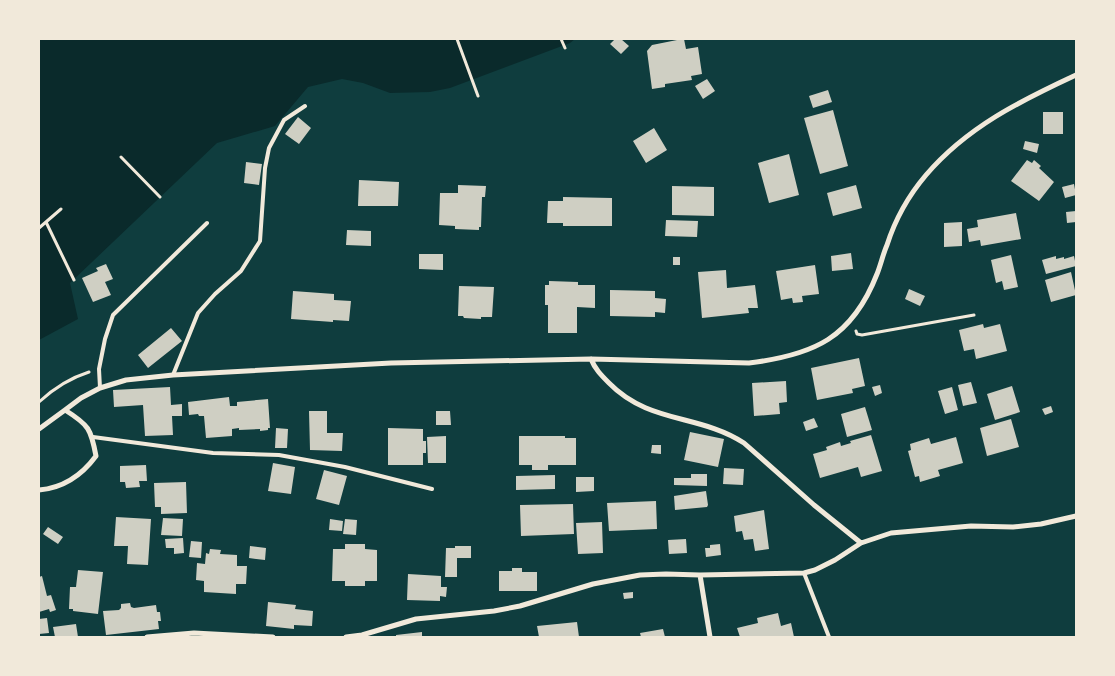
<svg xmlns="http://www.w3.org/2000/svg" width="1115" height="676" viewBox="0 0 1115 676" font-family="'Space Grotesk',sans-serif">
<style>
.water{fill:#0a2a2b}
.building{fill:#cfcfc3}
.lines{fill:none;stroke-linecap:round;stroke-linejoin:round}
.path{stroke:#f1e9da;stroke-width:3}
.service{stroke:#f1e9da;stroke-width:4}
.minor{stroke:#f1e9da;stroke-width:5}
</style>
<rect width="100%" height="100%" fill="#0f3d3e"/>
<path class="water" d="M39 39H575L570 43 450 88 430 92 390 93 363 83 342 79 308 87 275 126 217 143 70 283 78 319 39 340Z"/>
<path class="building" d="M615 39H621L629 46 621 54 610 44Z
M682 39H684L686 49 698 47 702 74 691 76 692 80 665 84V87L652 89 647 51 652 45Z
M707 79 715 91 703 99 695 86Z
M828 90 832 102 813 108 809 96Z
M833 110 848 166 820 174 804 118Z
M1043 112H1063V134H1043Z
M298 117 311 128 299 144 285 134Z
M654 128 667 150 646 163 633 141Z
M1025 141 1039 144 1037 153 1023 149Z
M789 154 799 195 769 203 758 163Z
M1027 160 1032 163 1034 160 1041 166 1039 168 1054 182 1039 201 1011 181Z
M246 162 262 164 259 185 244 183Z
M359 180 399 182 398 206H358Z
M1074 184 1076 195 1065 198 1062 187Z
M458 185 486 186 485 197H482L481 227H479V230L455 229V226L439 225 440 193H458Z
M856 185 862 208 833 216 827 193Z
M672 186 714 187V216L672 215Z
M563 197 612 198V226H563V223H547L548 201H563Z
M1076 211V222L1067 223 1066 212Z
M1016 213 1021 239 981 246 980 240 969 242 967 229 978 227 977 220Z
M666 220 698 221 697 237 665 236Z
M962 222V246L944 247V223Z
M347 230 371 231V246L346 245Z
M851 253 853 269 832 271 831 256Z
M419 254H443V270L419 269Z
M1011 255 1018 287 1004 290 1002 281 996 283 991 260Z
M1056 256V259L1064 257V259L1074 256 1076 266 1046 274 1042 260Z
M673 257H680V265H673Z
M106 264 113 279 105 282 111 295 93 302 82 278 98 271 96 268Z
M815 265 819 294 802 296 803 302 793 303 792 298 781 300 776 271Z
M726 270 727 288 755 285 758 308H748L749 313 702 318 698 272Z
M1071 272 1076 295 1051 302 1045 280Z
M549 281 578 282V285H595V308L577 307V333H548V305H545V285H549Z
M459 286 494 287 492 317H481V319L464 318 463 316H458Z
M909 289 925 296 920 306 905 299Z
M610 290 655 291V298L666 299 665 313 655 312V317L610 316Z
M293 291 334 294V300L351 301 349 321 333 320V322L291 319Z
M983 324 984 328 1000 324 1007 351 976 359 974 349 964 351 959 330Z
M171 328 182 341 148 368 138 355Z
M859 358 865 386 852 389 853 393 817 400 811 368Z
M786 381 787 402 779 403 780 414 754 416 752 383Z
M971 382 977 403 963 406 958 385Z
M880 385 882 393 875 396 872 387Z
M1012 386 1020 412 995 420 987 394Z
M170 387 171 405 182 404V416H172L173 435 145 436 143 405 114 407 113 390Z
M952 387 958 410 945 414 938 391Z
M229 397 230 406H237V402L268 399 270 428H268V430L260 431V429L239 430V428L232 429V436L206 438 204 416H199L198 414 189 415 188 402Z
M1051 406 1053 412 1045 415 1042 409Z
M865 407 872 430 847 437 841 414Z
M309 411H327V433H343L342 451 310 450Z
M436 411H450L451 425H436Z
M814 418 818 427 806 431 803 422Z
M1011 419 1019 447 987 456 980 428Z
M276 428 288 429 287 448H275Z
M388 428 423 429V441H426V453H423V465H388Z
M690 432 724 439 718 467 684 460Z
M871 435 882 471 861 477 858 467 820 478 813 454 827 450 826 447 840 442 841 446 851 443 850 441Z
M446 436V463H428L427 437Z
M519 436H565V438H576V465H548V470H532V465H519Z
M956 437 963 463 938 470 940 476 920 482 919 476 915 477 908 451 911 450 910 444 929 438 931 444Z
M652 445H661V454L651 453Z
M273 463 295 467 291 494 268 491Z
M146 465 147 481H139L140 487 126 488 125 482H120V466Z
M724 468 744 469 743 485 723 484Z
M324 470 347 476 339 505 316 499Z
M691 474H707V486L674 485V478H691Z
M555 475V489L516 490V476Z
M576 477H594V491L576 492Z
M186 482 187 513 161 514V507H155L154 483Z
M706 491 708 505 707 507 675 510 674 496Z
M656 501 657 529 609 531 607 503Z
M573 504 574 534 521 536 520 505Z
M764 510 769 549 755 551 753 539 744 540 742 531 736 532 734 516Z
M116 517 151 519 148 565 127 564 128 546H114Z
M163 518 183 519 182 536 161 535Z
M330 519 343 521 342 531 329 530Z
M345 519 357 520 356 535 343 534Z
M602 522 603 553 578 554 576 523Z
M48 527 63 537 58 544 43 534Z
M183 538 184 553 174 554V548H166L165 539Z
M686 539 687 553 669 554 668 540Z
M191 541 202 542 201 558 189 557Z
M345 544H365V549L377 550V581H365V586H345V581H332L333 549H345Z
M720 544 721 555 706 557 705 548H710V545Z
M250 546 266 548 265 560 249 558Z
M455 546H471V558H457V577H445L446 548H455Z
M210 549 221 550 220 554 237 555V566H247L246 584H236V594L204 592V581L196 580 197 563 205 564 206 553 209 554Z
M512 568H522V572H537V591H499V571H512Z
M78 570 103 572 98 614 73 611V609H69L70 587H76Z
M408 574 441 576V587H447L446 597 440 596V601L407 600Z
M42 576 47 596 51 595 56 610 50 612 49 609 39 612V577Z
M633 592V598L624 599 623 593Z
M268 602 296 605 295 609 313 611 312 626 294 625V629L266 626Z
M130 603 131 607 134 608 156 605 157 612H160L161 621H158L159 629 106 635 103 611 119 610 121 608V604Z
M778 613 781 626 791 623 794 637H740L737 628 758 623 757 618Z
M47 618 49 633 39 634V619Z
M577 622 579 637H539L537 626Z
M76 624 78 637H55L53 627Z
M663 629 665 637H641L640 633Z
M422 632V637H396V635Z"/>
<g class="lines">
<path class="path" d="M457 39 478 96
M561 39 565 48
M121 157 160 197
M46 222 74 280
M39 228 61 209
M856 331 857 334 862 335 974 315
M39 402C53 389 70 378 89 372"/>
<path class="service" d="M173 375 198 313 215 294 241 271 260 241 265 168 269 148 284 120 305 106
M100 388 99 369 105 339 113 315 207 223
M93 437 213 453 279 455 345 467 432 489
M804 573 829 637"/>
<path class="minor" d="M591 359C595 369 601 375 609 383 649 424 700 414 744 443L814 505 861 543
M65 410 81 398 100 388 126 380 173 375 391 363 591 359 749 363C814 355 852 338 877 274 881 264 883 254 887 245 895 220 909 195 926 175 967 127 1020 101 1076 75
M39 429 65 410C89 425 91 429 96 456 82 475 63 488 39 490
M700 575 710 637
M147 637 194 633 273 637
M346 637 362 635 416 619 494 611 520 606 593 584 640 575 666 574 700 575 804 573 815 570 835 560 861 543 891 533 971 526 1013 527 1041 524 1076 516"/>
</g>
<rect width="1115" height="676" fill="none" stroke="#f1e9da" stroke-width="80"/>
</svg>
